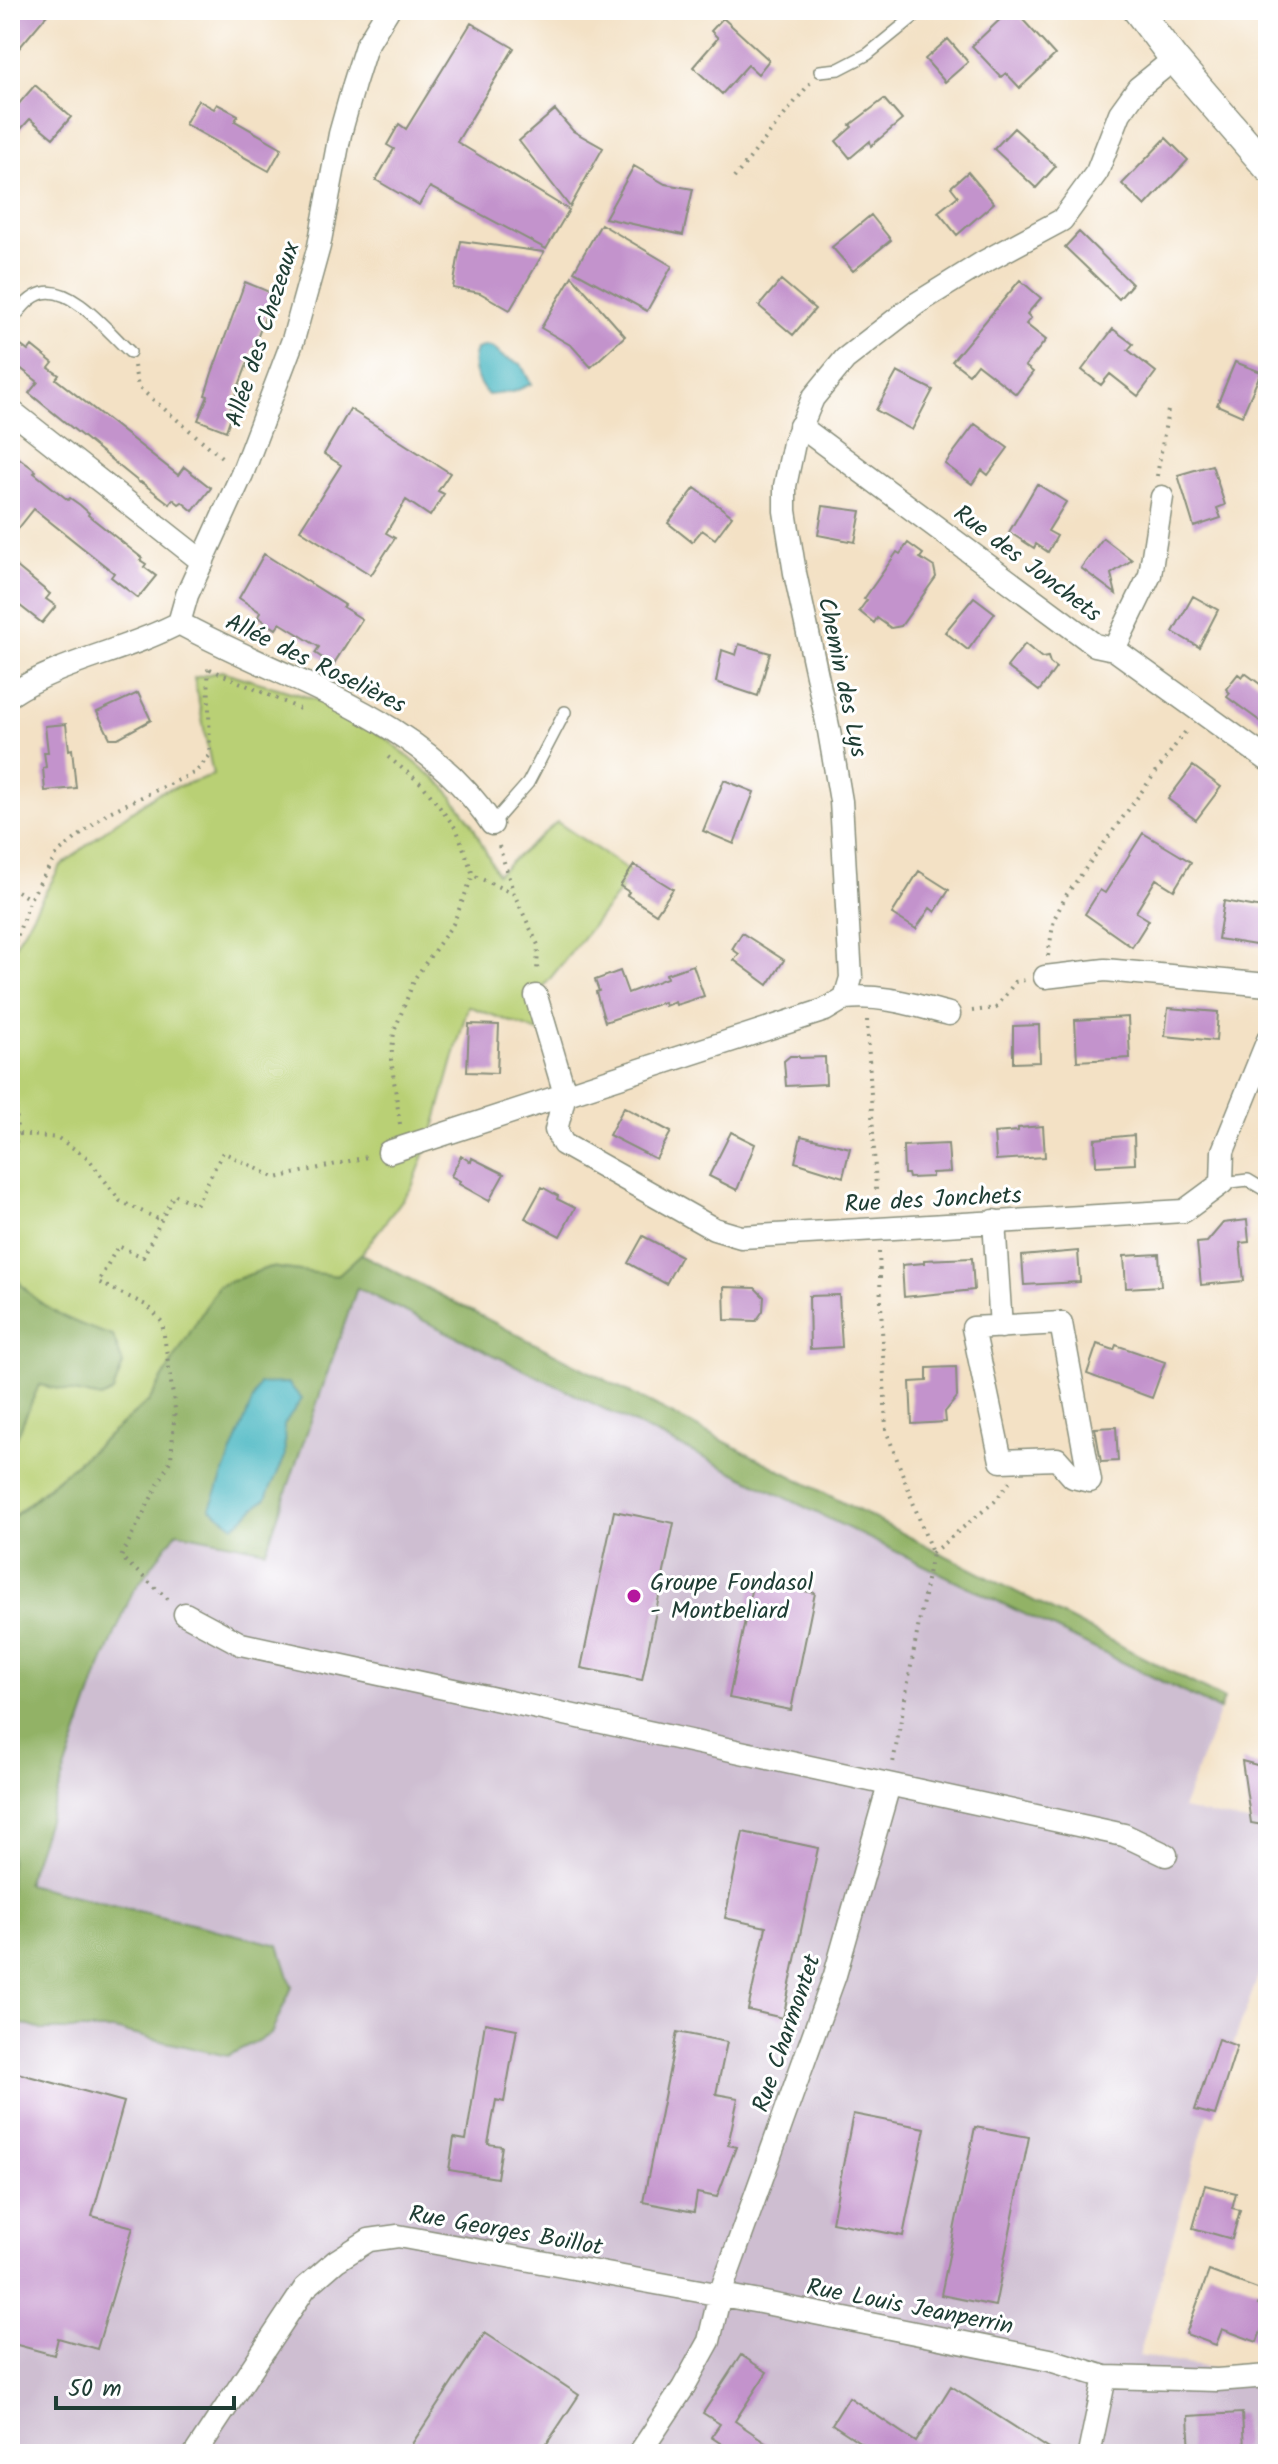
<svg xmlns="http://www.w3.org/2000/svg" width="1278" height="2464" viewBox="0 0 1278 2464" font-family="Kalam,sans-serif">
<style>
.industrial{fill:#cebed1}
.green{fill:#b9d074;stroke:#6c8654;stroke-width:2}
.forest{fill:#92b266;stroke:#58784d;stroke-width:2}
.water{fill:#49b7c2;stroke:#347a7b;stroke-width:2}
.building{fill:#c393cc}
.lines{fill:none;stroke-linecap:round;stroke-linejoin:round}
.service-casing{stroke:#898f7c;stroke-width:14}
.minor-casing{stroke:#898f7c;stroke-width:25}
.tertiary-casing{stroke:#898f7c;stroke-width:31}
.path{stroke:#898f7c;stroke-width:4;stroke-dasharray:2 6;stroke-linecap:butt}
.service{stroke:#fff;stroke-width:11}
.minor{stroke:#fff;stroke-width:22}
.tertiary{stroke:#fff;stroke-width:28}
.poi-dot{fill:#b5179e;stroke:#fff;stroke-width:3}
.labels{text-anchor:middle;stroke-width:6;stroke-linejoin:round;paint-order:stroke}
.street-label{font-size:24px;fill:#1f3d34;stroke:#fff}
.poi-label{font-size:24px;fill:#1f3d34;stroke:#fff;text-anchor:start}
</style>
<rect width="100%" height="100%" fill="#fff"/>
<filter id="ink" filterUnits="userSpaceOnUse"><feTurbulence type="fractalNoise" baseFrequency=".0125" numOctaves="2"/><feDisplacementMap in="SourceGraphic" scale="16" xChannelSelector="R" yChannelSelector="G"/><feConvolveMatrix kernelMatrix="1 2 1 2 8 2 1 2 1" color-interpolation-filters="sRGB"/></filter>
<filter id="wash" filterUnits="userSpaceOnUse"><feTurbulence type="fractalNoise" baseFrequency=".006" numOctaves="4" result="noise"/><feDisplacementMap in="SourceGraphic" scale="32" xChannelSelector="R" yChannelSelector="G"/><feGaussianBlur stdDeviation="1.8" result="paint"/><feColorMatrix in="noise" values="0 0 0 0 0 0 0 0 0 0 0 0 0 0 0 0 0 1.4 0 .05"/><feComposite in="paint" operator="in"/></filter>
<g filter="url(#wash)">
<rect width="100%" height="100%" fill="#f3e1c5"/>
<path class="industrial" d="M356 1288 1220 1710 1182 1809 1268 1826V1949L1204 2126 1139 2356 1268 2378V2454H10V2020L42 2030H114L227 2056 271 2034 292 1987 279 1945 26 1884 99 1672 132 1593 177 1532 266 1550Z"/>
<path class="green" d="M221 671 324 702 387 739 445 787 471 822 497 874 557 822 634 874 536 996 544 1034 468 1006 434 1128 412 1187 361 1254 337 1276 270 1267 218 1286 149 1401 10 1519V954L60 867 112 825 158 793 213 775 194 678Z"/>
<path class="forest" d="M361 1254 1224 1699 1220 1710 357 1288 266 1550 177 1532 132 1593 99 1672 26 1884 279 1945 292 1987 271 2034 227 2056 114 2030H42L10 2020V1520L149 1401 218 1286 270 1267 337 1276Z
M10 1268C30 1306 73 1323 113 1336L123 1364 113 1392 101 1398 39 1385 15 1441 10 1445Z"/>
<path class="water" d="M486 346 493 348 503 357 521 364 531 384 513 392 488 395C477 383 469 365 476 349Z
M288 1383 302 1399 284 1425 285 1457 266 1498 234 1526 210 1508 259 1384Z"/>
<g id="blocks">
<path class="building" d="M10 10H51L10 59Z
M1010 10H1014L1055 55 1020 88 1006 73 1001 77 972 46Z
M723 18 769 60 758 74 748 65 722 94 693 67 718 38 711 31Z
M471 23 514 48 457 142 569 210 546 249 430 187 419 205 376 180 394 149 387 145 399 124 406 129Z
M948 39 968 62 945 82 925 59Z
M35 85 71 117 53 138 30 119 10 141V114Z
M884 99 902 120 871 146 870 141 850 158 836 141 852 127 850 125Z
M198 100 214 109 217 104 238 115 235 121 282 148 269 171 185 124Z
M555 110 573 131 603 148 570 207 519 141Z
M1014 128 1056 166 1036 188 994 149Z
M1166 138 1188 160 1145 206 1122 184Z
M634 166 665 184 693 189 683 235 605 218Z
M968 172 994 203 957 235 938 212 958 196 951 187Z
M871 215 891 240 853 271 832 247Z
M601 224 672 266 647 311 574 271Z
M1079 232 1132 284 1119 299 1065 247Z
M461 241 544 252 510 310 480 293 453 288Z
M572 276 625 336 591 367 572 346 541 328Z
M781 280 815 309 793 335 759 306Z
M1020 280 1041 298 1027 314 1031 318 1026 324 1046 340 1025 366 1033 372 1016 394 977 364 969 374 952 361Z
M245 282 274 294 230 409 233 410 226 431 198 420 208 396 205 395 212 373Z
M1113 329 1133 344 1128 350 1156 372 1138 396 1110 374 1101 385 1082 370Z
M12 339 28 351 32 346 53 363 49 368 59 375 56 379 178 475 184 467 211 488 193 511 182 502 179 504 173 499 170 504 141 482 140 483 29 393 38 382 10 360Z
M1235 362 1261 372 1242 416 1217 405Z
M897 372 933 390 912 430 876 410Z
M350 409 450 473 438 491 444 494 430 516 406 500 386 533 395 538 371 575 300 530 341 465 324 454Z
M975 424 1008 448 988 475 982 470 972 484 945 464Z
M10 451 36 471 34 473 68 500 70 498 80 505 89 513 88 515 142 558 140 560 146 564 144 567 156 576 138 598 111 577 114 573 34 509 10 539Z
M1212 465 1225 505 1217 508 1221 518 1194 527 1178 475Z
M1037 484 1066 502 1048 531 1057 536 1048 552 1036 544 1034 548 1009 532Z
M695 488 732 516 715 539 702 530 692 542 668 523Z
M823 506 861 511 855 542 818 535Z
M1103 538 1132 560 1111 574 1116 594 1081 568Z
M908 543 923 554 920 558 934 567 936 577 901 626 891 628 877 618 874 623 859 611 867 600 864 599 897 552 900 554Z
M264 554 345 605 343 607 362 619 333 665 315 653 319 647 280 623 276 629 258 617 260 612 239 598Z
M10 561 50 594 46 599 56 606 42 623 10 598Z
M1193 596 1218 610 1199 647 1173 632Z
M974 597 995 613 968 650 945 632Z
M739 644 770 653 758 696 716 682 722 650 736 655Z
M1025 644 1042 658 1048 657 1050 663 1056 668 1039 691 1007 667Z
M1245 673 1268 690V727L1227 697 1230 693 1226 689 1238 674 1242 677Z
M138 693 151 720 118 738H110L97 712Z
M66 724 69 750 72 749 76 788 45 791 43 768 46 767 44 752H48L45 726Z
M1193 766 1221 787 1196 820 1168 799Z
M724 780 754 792 734 844 703 831Z
M1143 833 1191 862 1174 890 1156 879 1136 912 1149 920 1132 947 1085 914 1100 890 1105 893Z
M634 865 673 889 656 914 627 895 629 892 620 886Z
M919 871 949 890 935 912 930 908 916 929 892 914Z
M1224 901 1268 909V947L1218 939Z
M742 933 784 960 768 985 734 960 739 954 732 949Z
M693 965 704 996 676 1005 675 1002 665 1006 664 1002 605 1022 596 992 599 991 595 980 620 971 628 993 667 978 666 974Z
M1168 1008 1218 1012 1216 1041 1165 1036Z
M1128 1017 1130 1058 1077 1061 1075 1020Z
M469 1024 499 1025 497 1073 467 1072Z
M1039 1025 1040 1062 1013 1063V1026Z
M790 1056H798L800 1058 825 1057 826 1084 786 1086 784 1061Z
M624 1107 671 1132 656 1159 609 1135Z
M1043 1126 1045 1157 996 1160 994 1133 1018 1131V1128Z
M731 1132 755 1144 737 1190 709 1176Z
M1134 1135 1135 1164 1096 1166 1095 1139Z
M801 1136 850 1148 843 1177 795 1162Z
M948 1144 950 1172 932 1173V1177L909 1178 908 1174H904L903 1146Z
M461 1156 471 1162 472 1158 504 1174 489 1201 459 1184 460 1181 451 1176Z
M542 1187 558 1196 557 1199 575 1208 560 1236 525 1218Z
M1247 1220 1249 1242 1240 1243 1244 1281 1201 1285 1197 1243 1207 1242 1223 1223Z
M643 1236 681 1256 666 1284 628 1263Z
M1078 1251 1080 1282 1024 1285 1022 1256Z
M1159 1254 1161 1286 1126 1288 1124 1256Z
M972 1258 974 1290 904 1297 902 1265 924 1263V1260Z
M724 1287 755 1288 764 1297 763 1311 756 1321 725 1320Z
M839 1295 842 1347 810 1349 809 1296Z
M1097 1344 1114 1350 1116 1345 1165 1362 1152 1398 1087 1374Z
M956 1367 957 1397 945 1412 946 1422 912 1424 910 1382 927 1381V1368Z
M1116 1427 1118 1461 1101 1462 1095 1428Z
M614 1511 674 1523 642 1680 581 1668Z
M753 1581 815 1593 791 1710 729 1698Z
M1242 1761 1268 1768V1826L1251 1823Z
M743 1832 818 1848 783 2018 748 2010 766 1927 725 1918Z
M485 2023 517 2029 504 2102 496 2100 488 2144 502 2146 497 2178 449 2170 454 2138 466 2140Z
M677 2032 727 2042 716 2094 738 2098 728 2145 736 2147 717 2197 697 2193 694 2212 643 2202Z
M1218 2039 1237 2046 1215 2115 1195 2110Z
M10 2071 124 2102 92 2216 133 2227 97 2349 58 2338 54 2355 10 2343Z
M853 2114 925 2128 903 2236 832 2222Z
M975 2127 1029 2137 995 2306 941 2295Z
M1205 2185 1236 2193 1232 2208 1240 2210 1232 2239 1193 2228Z
M1209 2271 1263 2291 1258 2305 1268 2308V2312L1257 2342 1222 2329 1216 2345 1186 2334Z
M485 2333 579 2395 540 2454H427L412 2444Z
M741 2355 767 2372 735 2421 783 2454H737L711 2437 720 2424 703 2413Z
M951 2386 1057 2454H878L832 2424 849 2397 916 2442Z
M1242 2413 1244 2448H1240V2454H1190L1188 2416Z"/>
</g>
</g>
<g filter="url(#ink)">
<use href="#blocks" fill-opacity="0" stroke="#898f7c" stroke-width="2"/>
<g class="lines">
<g class="service-casing">
<path id="service" d="M820 71 839 69 868 54 922 10
M10 323C19 312 28 297 43 293 73 286 109 333 130 352
M492 824 528 783 565 712
M1222 1183 1248 1180 1268 1192"/>
</g>
<g class="minor-casing">
<path id="minor" d="M10 410 203 562
M800 426 1095 645 1114 649 1268 760
M179 623 187 595 242 474 293 340 319 246 340 134 354 84 366 46 388 10
M179 623C288 683 419 714 492 824
M1114 649 1150 575 1162 497
M10 695C63 660 124 652 179 623
M1045 977 1105 970 1268 985
M536 996 565 1094 556 1130 563 1144 714 1229 741 1237 1184 1211 1222 1183 1223 1151 1268 1040
M845 998C881 994 914 1005 949 1014
M389 1152 825 1010 845 998 851 978 841 801 829 731 795 573 785 511V486L794 443 813 398 845 359 916 304 982 263 1062 220 1097 172 1120 113 1138 88 1174 59
M994 1221 1001 1327
M1061 1323 1090 1481 1073 1477 1057 1459 1001 1461 973 1328Z
M185 1614 241 1644 1124 1835 1166 1855
M195 2454 305 2288 336 2261 369 2240 398 2236 760 2302 1050 2360 1105 2377 1217 2380 1268 2376
M639 2454 683 2388 709 2341 720 2294 835 1975 889 1785
M1089 2454 1105 2377"/>
</g>
<g class="tertiary-casing">
<path id="tertiary" d="M1137 10 1174 59 1268 168"/>
</g>
<path class="path" d="M734 178 810 83
M134 366 138 387 225 460
M1157 476 1168 410
M210 669 300 709
M388 757 422 784 457 830 473 875 514 894
M499 846 514 894 538 945 537 974
M10 887 30 899
M1048 956 1054 919 1067 894 1188 728
M10 958 30 899 57 854 107 813 196 772 210 755 208 664
M972 1011 996 1008 1015 982 1025 980
M867 1020 877 1207
M10 1069C20 1115 18 1138 10 1184
M400 1124 391 1059 394 1032 415 978 453 924 473 875
M19 1134 58 1138 88 1158 120 1201 160 1220
M879 1252 886 1430 932 1553 893 1763
M932 1553 994 1502 1010 1482
M168 1599 121 1557 171 1459 175 1409 162 1322 148 1306 98 1282 118 1246 143 1257 174 1194 196 1205 223 1152 276 1178 367 1157"/>
<use href="#service" class="service"/>
<use href="#minor" class="minor"/>
<use href="#tertiary" class="tertiary"/>
</g>
</g>
<circle class="poi-dot" cx="634" cy="1596" r="8"/>
<g class="labels">
<g class="street-label">
<text transform="translate(262 334) rotate(-72)" y="8">Allée des Chezeaux</text>
<text transform="translate(1028 563) rotate(37)" y="8">Rue des Jonchets</text>
<text transform="translate(316 663) rotate(26)" y="8">Allée des Roselières</text>
<text transform="translate(843 677) rotate(78)" y="8">Chemin des Lys</text>
<text transform="translate(933 1199) rotate(-3)" y="8">Rue des Jonchets</text>
<text transform="translate(786 2033) rotate(-71)" y="8">Rue Charmontet</text>
<text transform="translate(506 2230) rotate(10)" y="8">Rue Georges Boillot</text>
<text transform="translate(910 2306) rotate(11)" y="8">Rue Louis Jeanperrin</text>
</g>
<g class="poi-label">
<text x="650" y="1590">Groupe Fondasol<tspan x="650" dy="28">- Montbeliard</tspan></text>
</g>
</g>
<rect width="1278" height="2464" fill="none" stroke="#fff" stroke-width="40"/>
<path d="M56 2396v12h178v-12" fill="none" stroke="#1f3d34" stroke-width="4"/>
<text x="68" y="2396" font-size="24" fill="#1f3d34" stroke="#ffffff" stroke-width="6" paint-order="stroke">50 m</text>
</svg>
